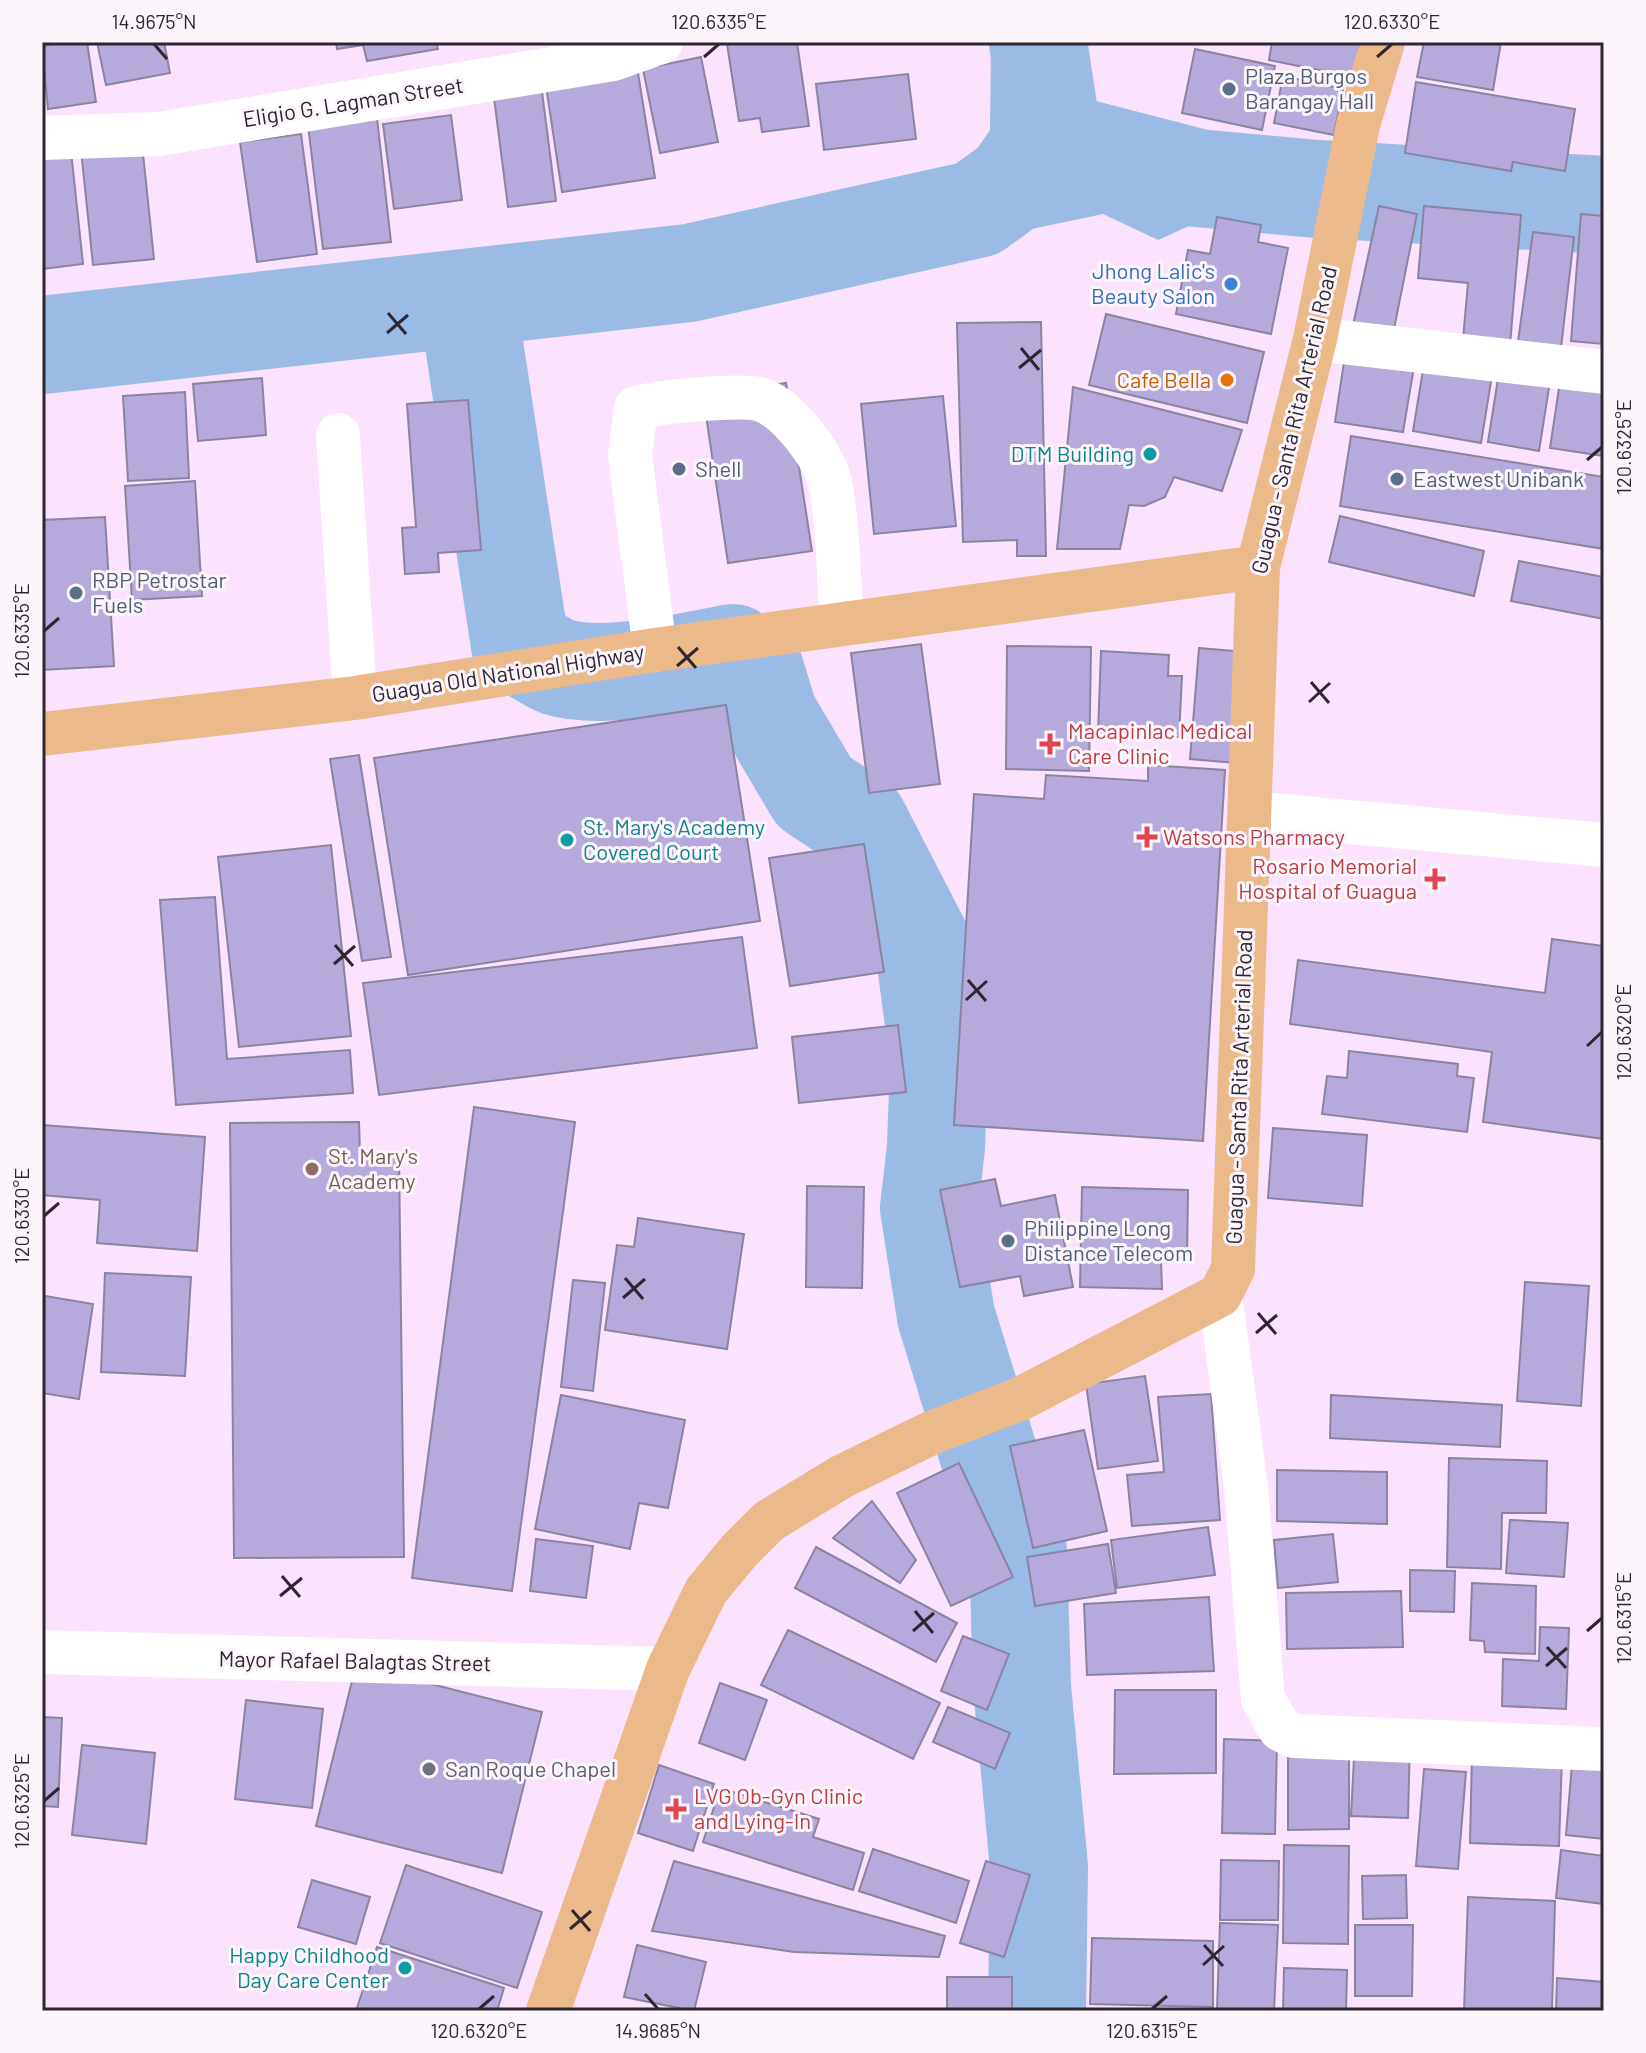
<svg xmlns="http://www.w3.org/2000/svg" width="1646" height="2053" viewBox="0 0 1646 2053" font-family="Barlow,sans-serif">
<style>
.water{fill:#9abbe6}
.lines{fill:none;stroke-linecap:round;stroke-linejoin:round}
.river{stroke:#9abbe6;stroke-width:98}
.building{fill:#b6aadc;stroke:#8a84a1;stroke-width:2}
.minor{stroke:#fff;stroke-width:44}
.major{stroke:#ecb98b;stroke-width:44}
.ticks{fill:none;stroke:#2f2630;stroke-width:3}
.service-dot{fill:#5c6f8a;stroke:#fcf6fc;stroke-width:3}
.shop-dot{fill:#3f7fe0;stroke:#fcf6fc;stroke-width:3}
.food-dot{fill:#e8710a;stroke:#fcf6fc;stroke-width:3}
.culture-dot{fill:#0f9aa8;stroke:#fcf6fc;stroke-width:3}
.health-dot{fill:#e0444e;stroke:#fcf6fc;stroke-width:3}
.education-dot{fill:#8d6e63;stroke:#fcf6fc;stroke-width:3}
.worship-dot{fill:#6b7280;stroke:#fcf6fc;stroke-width:3}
.labels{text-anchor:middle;stroke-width:6;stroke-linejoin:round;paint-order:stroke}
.service-label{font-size:22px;fill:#4e5e75;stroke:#fcf6fc;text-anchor:start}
.street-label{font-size:22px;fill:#2f2630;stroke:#fcf6fc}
.shop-label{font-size:22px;fill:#366cbe;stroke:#fcf6fc;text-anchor:end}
.food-label{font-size:22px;fill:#c56008;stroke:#fcf6fc;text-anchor:end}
.culture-label{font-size:22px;fill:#0d838f;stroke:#fcf6fc;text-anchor:end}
.health-label{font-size:22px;fill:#be3a42;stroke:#fcf6fc;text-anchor:start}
.education-label{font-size:22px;fill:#785e54;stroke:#fcf6fc;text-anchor:start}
.worship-label{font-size:22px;fill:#5b616d;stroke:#fcf6fc;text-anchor:start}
.neatline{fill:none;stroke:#2f2630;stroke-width:3}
.ticks-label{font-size:20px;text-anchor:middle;fill:#2f2630}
</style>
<rect width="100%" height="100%" fill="#fbe2fd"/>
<path class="water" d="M991 42H1087L1096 101 1297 153V206L1206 195 1189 226 1158 240 1103 214 1007 234 912 244 990 130Z"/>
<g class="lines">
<path class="river" d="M1164 175 1317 189 1604 205
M467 298 520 645C532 652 545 662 558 667 604 681 686 662 733 653L755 670 769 716 814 792 859 822 924 948 939 1061 936 1147 929 1208 946 1316 1018 1550 1022 1687 1039 1867 1037 2011
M42 345 689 273 977 209 1032 169 1052 133 1038 42"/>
</g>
<path class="building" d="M72 42H87L96 102 48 109 42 46Z
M97 42H164L170 73 106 85Z
M336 42H436L438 49 367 61 363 45 337 49Z
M741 42H797L809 126 762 132 760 118 739 121 727 44Z
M1272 42H1360L1353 77 1269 60Z
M1424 42H1501L1493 90 1417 77Z
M1195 49 1275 66 1262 130 1182 113Z
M701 57 718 142 660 153 643 69Z
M638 73 655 178 562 192 546 86Z
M908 74 916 139 824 150 816 84Z
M1283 76 1343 89 1334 135 1274 123Z
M1416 82 1575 109 1565 171 1513 162 1511 171 1405 153Z
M541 84 556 201 508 207 493 90Z
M451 115 462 200 394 209 383 124Z
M377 118 391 242 323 249 308 125Z
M301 134 317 254 257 262 240 142Z
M142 144 154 259 93 265 81 150Z
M71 151 83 264 42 269V153Z
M1379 206 1417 214 1393 334 1353 325Z
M1424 206 1521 215 1510 345 1463 339 1468 283 1418 278Z
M1581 214 1604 216V344L1571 341Z
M1217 217 1261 225 1258 242 1288 248 1271 334 1176 314 1188 250 1210 254Z
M1533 232 1574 237 1560 356 1517 349Z
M1106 314 1264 352 1247 423 1089 385Z
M1041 322 1046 556H1017V540L963 542 957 323Z
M1346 349 1415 361 1403 432 1335 422Z
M1425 358 1493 369 1481 443 1413 431Z
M1500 366 1551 375 1539 451 1488 442Z
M1561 375 1604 381V456L1550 448Z
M262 378 266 435 198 441 193 384Z
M786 383 812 551 728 563 703 395Z
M1073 387 1242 430 1222 491 1174 477 1165 497 1144 506 1129 505 1120 549H1057Z
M185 392 189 478 128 481 123 396Z
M943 396 956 526 874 534 861 404Z
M468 400 481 550 438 553 439 572 405 574 402 528 416 527 407 404Z
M1351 436 1604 477V549L1340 506Z
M195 481 202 596 132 600 125 486Z
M1340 516 1484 551 1474 596 1329 562Z
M105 517 114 666 42 670V520Z
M1519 561 1604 577V619L1511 601Z
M921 644 940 784 869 793 851 653Z
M1007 646 1091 647 1089 771 1006 769Z
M1199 648 1245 652 1236 763 1190 759Z
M1101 651 1169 655 1168 676H1182L1179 737 1098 733Z
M726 705 760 921 408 975 374 758Z
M359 755 391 957 362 961 330 759Z
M1148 765 1225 770 1203 1141 954 1125 974 794 1044 799 1046 775 1148 781Z
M864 844 884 972 790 986 769 858Z
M331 845 351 1036 239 1047 218 857Z
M215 897 227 1059 350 1050 353 1093 176 1105 160 900Z
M742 937 757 1048 379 1095 363 983Z
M1552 939 1604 946V1139L1483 1122 1492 1052 1290 1024 1298 960 1545 993Z
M898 1025 906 1092 799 1103 792 1037Z
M1349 1051 1458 1064 1457 1076 1474 1078 1467 1132 1322 1114 1327 1076 1347 1078Z
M474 1107 575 1122 512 1591 412 1578Z
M359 1122 360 1155H399L404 1557 234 1558 230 1123Z
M42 1125 205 1137 197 1251 97 1243 100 1200 42 1195Z
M1273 1128 1367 1135 1362 1206 1268 1198Z
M995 1179 1001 1206 1055 1195 1073 1287 1024 1296 1020 1276 960 1287 940 1190Z
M807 1186 864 1187 862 1288 806 1287Z
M1082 1187 1188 1190 1187 1261H1161L1162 1289 1080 1287Z
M638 1218 744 1234 727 1349 605 1330 617 1245 634 1247Z
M105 1273 191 1277 185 1376 101 1372Z
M573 1280 605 1283 593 1391 561 1387Z
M1525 1282 1589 1286 1581 1406 1517 1401Z
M45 1296 93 1304 79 1399 42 1393Z
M1145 1376 1158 1461 1098 1469 1086 1384Z
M1211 1394 1220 1520 1132 1526 1127 1475 1164 1472 1158 1397Z
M561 1395 685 1420 668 1508 639 1503 630 1549 535 1529Z
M1331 1395 1502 1405 1500 1447 1330 1438Z
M1084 1430 1107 1531 1033 1548 1010 1446Z
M1449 1458 1547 1461 1546 1513H1502L1501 1569 1447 1567Z
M959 1463 1013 1577 951 1606 897 1493Z
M1277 1470 1387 1472V1524L1277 1521Z
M872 1501 916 1560 900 1583 833 1538Z
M1510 1520 1568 1523 1564 1577 1506 1573Z
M1208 1527 1215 1575 1117 1588 1111 1540Z
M1333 1534 1338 1582 1278 1588 1274 1540Z
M536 1539 593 1546 586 1598 530 1591Z
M1108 1544 1116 1593 1035 1606 1027 1557Z
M816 1547 957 1623 936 1662 795 1588Z
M1410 1570 1455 1571 1454 1612 1410 1611Z
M1472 1583 1536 1586 1535 1654 1485 1652 1484 1641 1470 1640Z
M1401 1591 1403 1647 1287 1649 1286 1593Z
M1209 1597 1214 1671 1087 1675 1084 1604Z
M1540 1627 1569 1628 1566 1709 1502 1706 1503 1659 1539 1661Z
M788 1630 940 1703 913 1759 761 1685Z
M963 1636 1009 1654 987 1710 941 1691Z
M356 1665 542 1712 502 1873 316 1826Z
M720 1683 767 1700 745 1760 699 1743Z
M1115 1690H1216V1773L1114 1774Z
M246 1700 323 1709 312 1808 235 1799Z
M948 1707 1010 1733 995 1769 933 1742Z
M42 1717 62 1718 58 1807 42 1806Z
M1224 1739 1277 1741 1275 1834 1222 1833Z
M1355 1739 1410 1741 1408 1818 1351 1816Z
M82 1745 155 1753 146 1844 72 1835Z
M1472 1753 1562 1756 1559 1846 1470 1843Z
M1573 1753 1604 1756V1839L1566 1835Z
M1349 1756V1829L1288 1830V1757Z
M659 1765 714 1784 693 1851 638 1833Z
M1424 1769 1466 1772 1458 1869 1416 1866Z
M720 1788 819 1819 813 1837 864 1853 853 1890 703 1842Z
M1284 1845 1349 1846 1348 1944 1283 1943Z
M873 1849 969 1881 956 1923 859 1891Z
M1561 1850 1604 1856V1904L1556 1898Z
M1221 1860 1279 1861 1278 1920H1220Z
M674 1861 945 1936 939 1957 794 1952 652 1931Z
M986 1861 1030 1875 1004 1957 960 1943Z
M406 1865 542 1912 517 1988 380 1943Z
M1406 1875 1407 1918 1363 1919 1362 1876Z
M312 1880 370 1897 356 1944 298 1927Z
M1468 1897 1555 1901 1552 2011H1464Z
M1220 1923 1278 1925 1274 2011 1217 2009Z
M1355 1925H1413L1412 1996H1355Z
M1092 1938 1213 1941V2007L1090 2004Z
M637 1945 706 1962 694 2011 624 1997Z
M377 1947 504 1988 497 2011H356Z
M1284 1968 1347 1970 1346 2011H1283Z
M947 1977H1012V2011H947Z
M1557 1978 1604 1982V2011H1556Z"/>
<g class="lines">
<path class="minor" d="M42 138 159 134 613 59 661 42
M1315 339 1604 372
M338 435 355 698
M655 650 630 455 636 408C658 402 743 393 762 400 789 410 824 456 830 483 839 528 838 578 842 623
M1249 813 1604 845
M1220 1295 1246 1486 1263 1699 1280 1729 1294 1736 1604 1749
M42 1652 668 1669"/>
<path class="major" d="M42 734 355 698 655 650 1258 567
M548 2011 668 1669 706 1591 739 1551 769 1521 841 1477 931 1433 1020 1399 1220 1295 1233 1269 1258 567 1315 339 1358 125 1383 42"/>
</g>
<path class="ticks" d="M154 44 167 59M704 57 719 44M1377 57 1392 44M388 313 406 334M387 333 408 315M1021 348 1039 370M1019 368 1041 350M1587 460 1602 447M44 631 59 618M678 647 696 668M677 666 698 648M1311 682 1329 703M1309 702 1330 683M335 945 353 966M334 964 355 946M968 980 986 1001M966 1000 987 981M1587 1046 1602 1032M44 1216 59 1203M625 1278 643 1299M623 1298 645 1279M1258 1313 1276 1334M1256 1333 1277 1315M282 1576 300 1597M280 1596 302 1578M915 1611 933 1633M913 1631 934 1613M1587 1631 1602 1618M1547 1647 1566 1668M1546 1666 1567 1648M44 1801 59 1788M572 1910 590 1931M570 1929 591 1911M1204 1945 1223 1966M1203 1965 1224 1946M645 1994 658 2009M479 2009 494 1996M1152 2009 1167 1996"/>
<g class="service-dot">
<circle cx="1229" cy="89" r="8"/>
<circle cx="679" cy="469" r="8"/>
<circle cx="1397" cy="479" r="8"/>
<circle cx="76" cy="593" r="8"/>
<circle cx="1008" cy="1241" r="8"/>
</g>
<circle class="shop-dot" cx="1231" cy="284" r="8"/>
<circle class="food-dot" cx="1227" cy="380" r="8"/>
<g class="culture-dot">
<circle cx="1150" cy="454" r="8"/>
<circle cx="567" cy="840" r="8"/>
<circle cx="405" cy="1968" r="8"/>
</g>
<g class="health-dot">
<path d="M1046 732h8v8h8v8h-8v8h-8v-8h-8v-8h8z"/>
<path d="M1143 825h8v8h8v8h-8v8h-8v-8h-8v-8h8z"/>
<path d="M1431 867h8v8h8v8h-8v8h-8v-8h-8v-8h8z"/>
<path d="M672 1797h8v8h8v8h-8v8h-8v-8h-8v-8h8z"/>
</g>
<circle class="education-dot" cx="312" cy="1169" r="8"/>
<circle class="worship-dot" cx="429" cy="1769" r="8"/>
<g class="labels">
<g class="service-label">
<text x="1245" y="84">Plaza Burgos<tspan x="1245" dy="25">Barangay Hall</tspan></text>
<text x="695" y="477">Shell</text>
<text x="1413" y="487">Eastwest Unibank</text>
<text x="92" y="588">RBP Petrostar<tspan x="92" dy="25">Fuels</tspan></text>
<text x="1024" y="1236">Philippine Long<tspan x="1024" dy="25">Distance Telecom</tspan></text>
</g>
<g class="street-label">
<text transform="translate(353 102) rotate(-9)" y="8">Eligio G. Lagman Street</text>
<text transform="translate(1294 420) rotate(-77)" y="8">Guagua - Santa Rita Arterial Road</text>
<text transform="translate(508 673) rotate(-9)" y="8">Guagua Old National Highway</text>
<text transform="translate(1239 1087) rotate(-88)" y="8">Guagua - Santa Rita Arterial Road</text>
<text transform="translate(355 1661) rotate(1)" y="8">Mayor Rafael Balagtas Street</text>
</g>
<g class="shop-label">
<text x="1215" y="279">Jhong Lalic's<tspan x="1215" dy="25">Beauty Salon</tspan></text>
</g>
<g class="food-label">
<text x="1211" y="388">Cafe Bella</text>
</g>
<g class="culture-label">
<text x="1134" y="462">DTM Building</text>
<text x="583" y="835" text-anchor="start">St. Mary's Academy<tspan x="583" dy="25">Covered Court</tspan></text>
<text x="389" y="1963">Happy Childhood<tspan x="389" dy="25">Day Care Center</tspan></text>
</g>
<g class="health-label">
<text x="1068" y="739">Macapinlac Medical<tspan x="1068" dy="25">Care Clinic</tspan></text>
<text x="1163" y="845">Watsons Pharmacy</text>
<text x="1417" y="874" text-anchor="end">Rosario Memorial<tspan x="1417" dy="25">Hospital of Guagua</tspan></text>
<text x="694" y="1804">LVG Ob-Gyn Clinic<tspan x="694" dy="25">and Lying-In</tspan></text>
</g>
<g class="education-label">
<text x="328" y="1164">St. Mary's<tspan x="328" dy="25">Academy</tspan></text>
</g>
<g class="worship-label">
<text x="445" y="1777">San Roque Chapel</text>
</g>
</g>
<rect width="1646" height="2053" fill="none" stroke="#fcf6fc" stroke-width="88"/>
<rect x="44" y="44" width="1558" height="1965" class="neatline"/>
<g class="ticks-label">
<text x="154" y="29">14.9675°N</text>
<text x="719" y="29">120.6335°E</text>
<text x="1392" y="29">120.6330°E</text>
<text transform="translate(1624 447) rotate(-90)" y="7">120.6325°E</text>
<text transform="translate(22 631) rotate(-90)" y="7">120.6335°E</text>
<text transform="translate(1624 1032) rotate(-90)" y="7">120.6320°E</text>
<text transform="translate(22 1216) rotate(-90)" y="7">120.6330°E</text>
<text transform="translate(1624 1618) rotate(-90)" y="7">120.6315°E</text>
<text transform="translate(22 1801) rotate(-90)" y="7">120.6325°E</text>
<text x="479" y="2038">120.6320°E</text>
<text x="658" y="2038">14.9685°N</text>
<text x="1152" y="2038">120.6315°E</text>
</g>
</svg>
